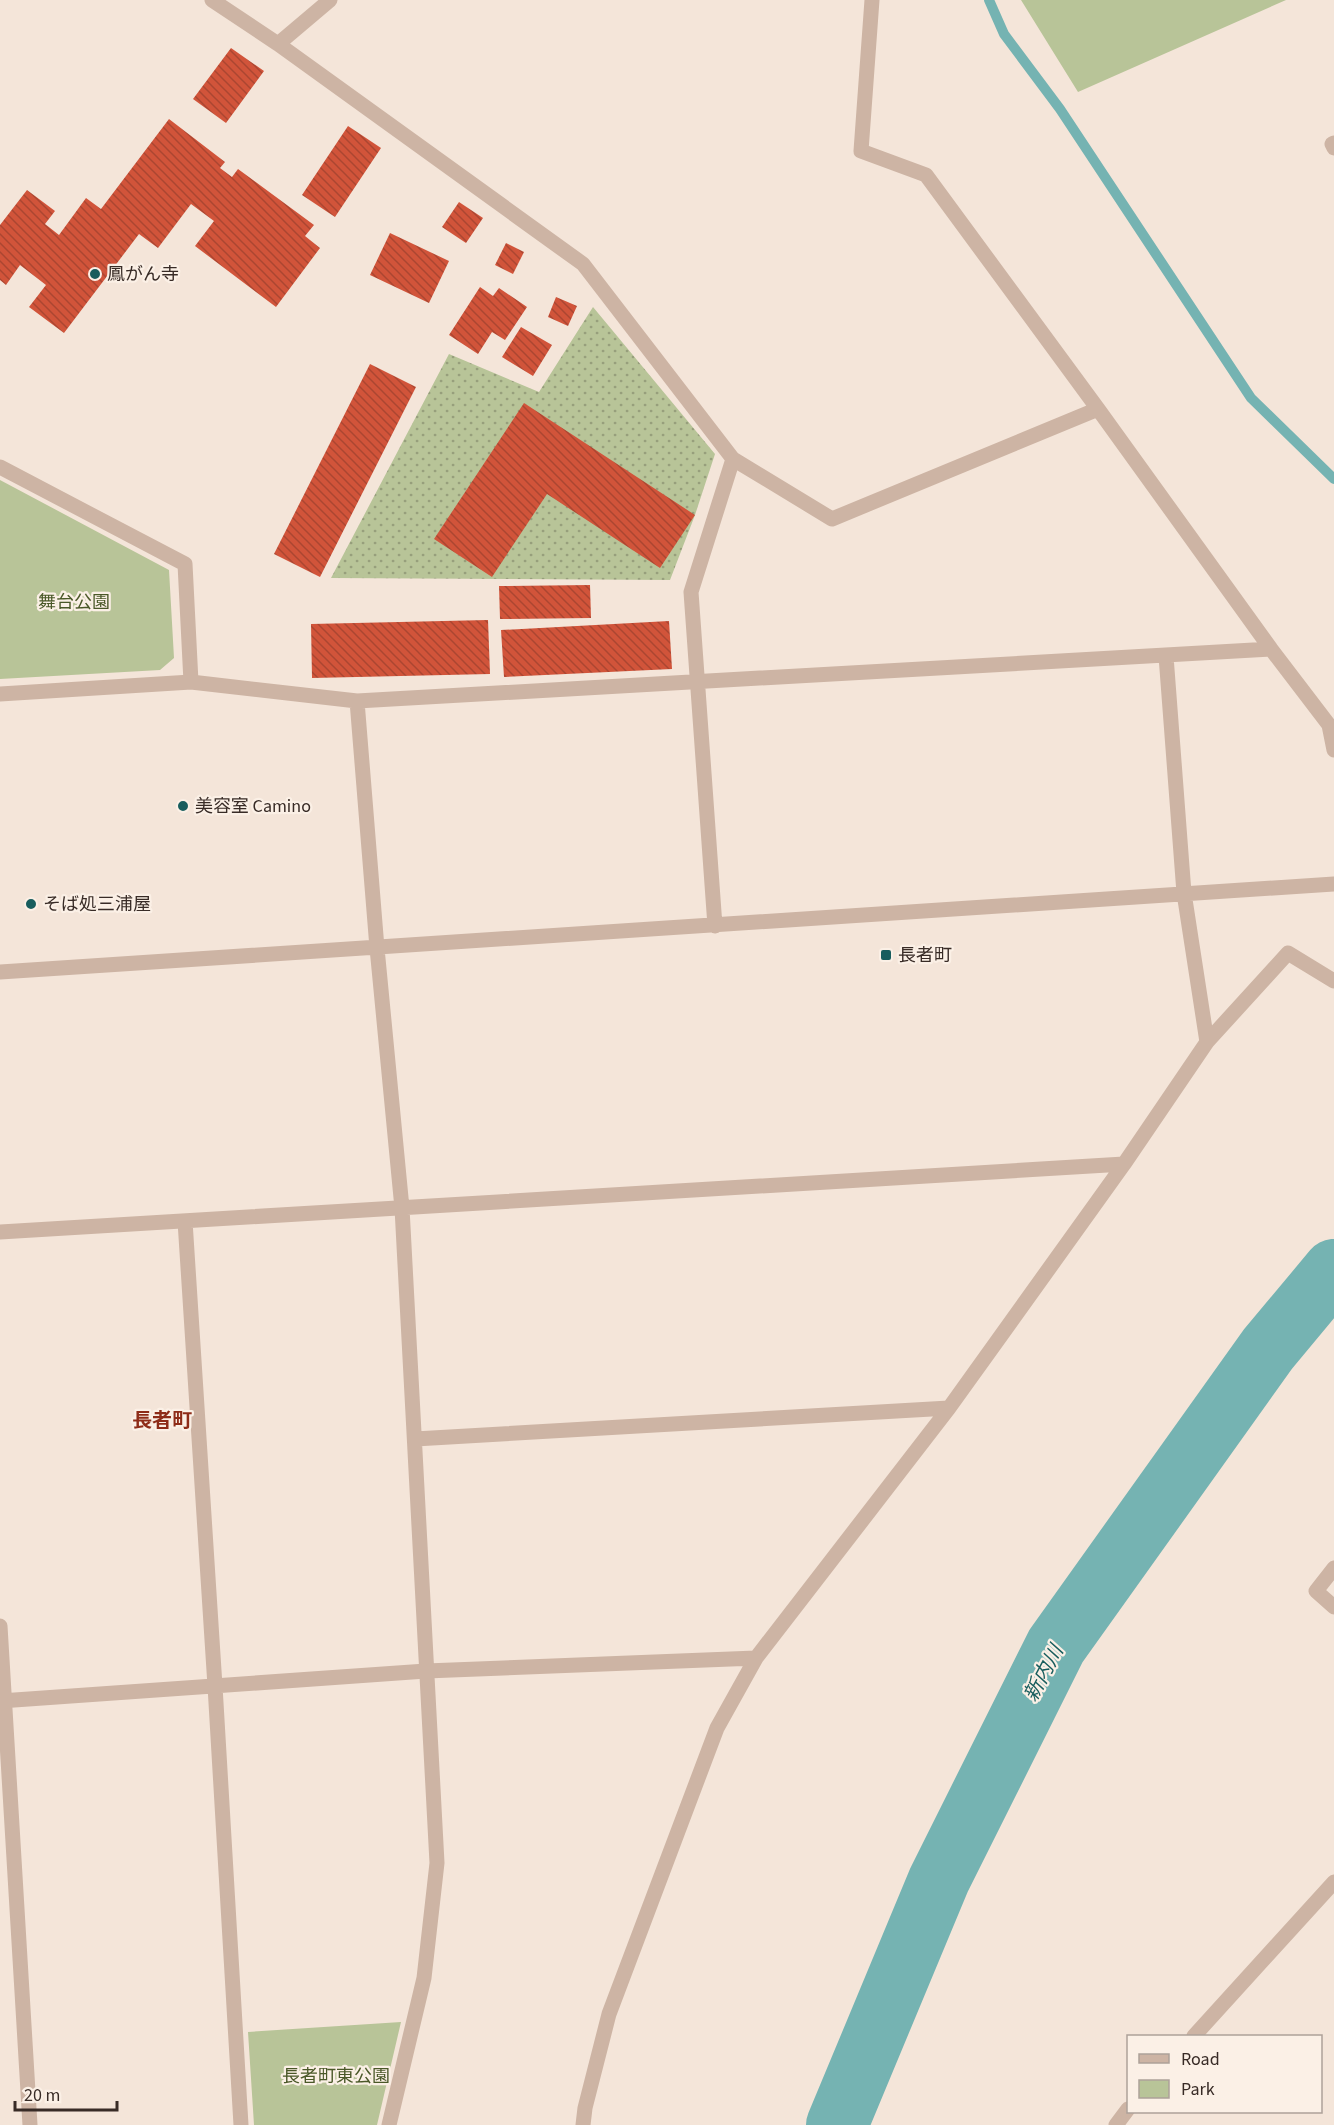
<svg xmlns="http://www.w3.org/2000/svg" width="1334" height="2125" viewBox="0 0 1334 2125" font-family="'Source Sans 3','Noto Sans JP',sans-serif">
<style>
.grass{fill:url(#grass-dots)}
.park{fill:#b8c498}
.lines{fill:none;stroke-linecap:round;stroke-linejoin:round}
.stream{stroke:#75b3b2;stroke-width:10}
.river{stroke:#75b3b2;stroke-width:62}
.building{fill:url(#building-back-hatch)}
.minor{stroke:#cdb4a4;stroke-width:15}
.poi-dot{fill:#185d5d;stroke:#fbf0e6;stroke-width:2}
.labels{text-anchor:middle;stroke-width:4.5;stroke-linejoin:round;paint-order:stroke}
.poi-label{font-size:18px;fill:#382b26;stroke:#fbf0e6;text-anchor:start}
.park-label{font-size:18px;fill:#4a5828;stroke:#fbf0e6}
.neighbourhood-label{font-size:20px;font-weight:bold;fill:#8e2c18;stroke:#fbf0e6}
.water-label{font-size:20px;font-style:italic;fill:#185d5d;stroke:#fbf0e6}
</style>
<defs>
<pattern id="grass-dots" width="8" height="8" patternUnits="userSpaceOnUse" patternTransform="scale(1.5)"><rect width="8" height="8" fill="#b8c498"/><path d="M2 2h.1M6 6h.1" fill="none" stroke="#979f7c" stroke-width="1.8" stroke-linecap="round"/></pattern>
<pattern id="building-back-hatch" width="6" height="6" patternUnits="userSpaceOnUse" patternTransform="scale(1.5)"><rect width="6" height="6" fill="#d1543a"/><path d="M-1 5l2 2M0 0l6 6M5-1l2 2" fill="none" stroke="#ab4631"/></pattern>
</defs>
<rect width="100%" height="100%" fill="#f4e5d9"/>
<path class="grass" d="M593 307 715 454 695 515 670 580 331 578 449 354 539 392Z"/>
<path class="park" d="M1021 0H1286L1078 92Z
M0 480 169 570 174 658 160 670 0 679Z
M401 2022 377 2125H254L248 2032Z"/>
<g class="lines">
<path class="stream" d="M989 0 1004 34 1060 109 1251 398 1334 479"/>
<path class="river" d="M837 2125 939 1880 1056 1646 1268 1349 1334 1270"/>
</g>
<path class="building" d="M231 48 264 71 226 123 193 99Z
M169 119 225 162 220 168 232 177 238 169 314 225 305 236 320 248 276 307 195 246 214 221 191 204 158 248 139 234 64 333 29 307 46 285 20 265 6 285 0 280V225L27 190 55 211 45 224 59 235 86 198 101 209Z
M348 126 381 148 335 217 302 195Z
M459 202 483 218 466 243 442 227Z
M390 233 449 261 429 303 370 275Z
M506 243 524 252 513 274 495 265Z
M480 287 493 296 499 288 527 307 505 340 492 332 478 354 449 335Z
M556 297 577 306 568 326 548 317Z
M521 327 552 345 533 376 502 357Z
M370 364 416 387 320 577 274 554Z
M524 403 695 515 660 568 547 494 492 577 434 539Z
M590 585 591 618 500 619 499 586Z
M488 620 490 674 312 678 311 624Z
M669 621 672 669 504 677 501 630Z"/>
<g class="lines">
<path class="minor" d="M212 0 278 44 583 264 733 459 691 592 715 926
M872 0 861 151 926 175 1098 409 1271 649 1329 725 1334 750
M278 44 330 0
M1334 143 1332 144 1334 148
M733 459 832 519 1098 409
M0 467 185 564 191 682
M0 694 191 682 357 701 1271 649
M357 701 377 948 402 1208 437 1863 424 1978 389 2125
M0 972 1334 884
M1207 1042 1288 953 1334 981
M185 1221 215 1686 241 2125
M0 1232 1124 1164
M415 1439 949 1408
M1334 1568 1316 1591 1334 1607
M0 1626 30 2125
M0 1701 426 1671 756 1658
M1194 2036 1334 1882
M583 2125 585 2108 609 2014 717 1728 756 1658 949 1408 1124 1164 1207 1042 1184 893 1166 656
M1116 2125 1128 2109"/>
</g>
<g class="poi-dot">
<circle cx="95" cy="274" r="6"/>
<circle cx="183" cy="806" r="6"/>
<circle cx="31" cy="904" r="6"/>
<rect x="880" y="949" width="12" height="12" rx="3"/>
</g>
<g class="labels">
<g class="poi-label">
<text x="107" y="280">鳳がん寺</text>
<text x="195" y="812">美容室 Camino</text>
<text x="43" y="910">そば処三浦屋</text>
<text x="898" y="961">長者町</text>
</g>
<g class="park-label">
<text x="74" y="608">舞台公園</text>
<text x="336" y="2082">長者町東公園</text>
</g>
<g class="neighbourhood-label">
<text x="162" y="1427">長者町</text>
</g>
<g class="water-label">
<text transform="translate(1043 1673) rotate(-62)" y="7">新内川</text>
</g>
</g>
<rect x="1127" y="2035" width="195" height="78" fill="#fbf0e6" stroke="#ada199" stroke-width="1.5"/>
<rect x="1139" y="2054" width="30" height="9" fill="#cdb4a4" stroke="#ada199" stroke-width="1.5"/>
<text x="1181" y="2065" font-size="18" fill="#382b26">Road</text>
<rect x="1139" y="2080" width="30" height="18" fill="#b8c498" stroke="#ada199" stroke-width="1.5"/>
<text x="1181" y="2095" font-size="18" fill="#382b26">Park</text>
<path d="M15 2101v9h102v-9" fill="none" stroke="#382b26" stroke-width="3"/>
<text x="24" y="2101" font-size="18" fill="#382b26" stroke="#fbf0e6" stroke-width="4.5" paint-order="stroke">20 m</text>
</svg>
